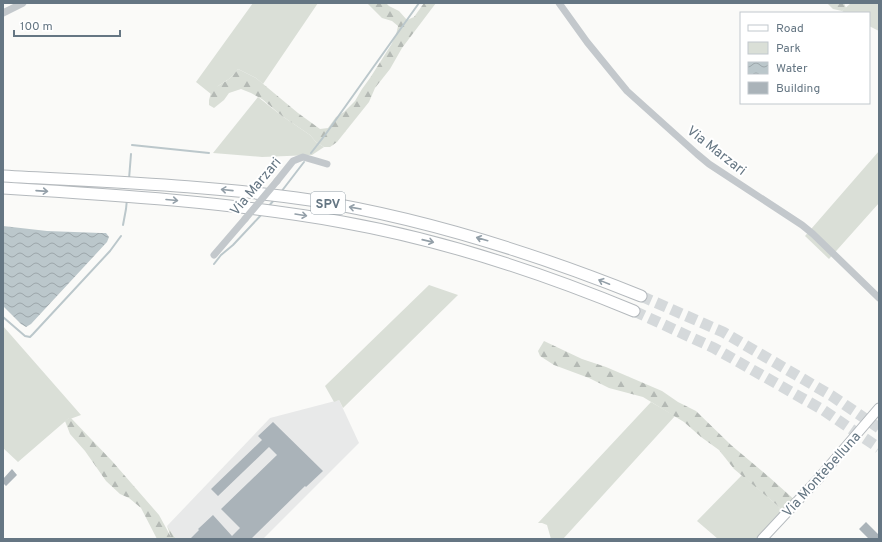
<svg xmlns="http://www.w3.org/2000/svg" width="882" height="542" viewBox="0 0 882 542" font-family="Overpass,sans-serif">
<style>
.built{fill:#e8e9e9}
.green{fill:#dadfd7}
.forest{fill:url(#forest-firs)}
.water{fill:url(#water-waves)}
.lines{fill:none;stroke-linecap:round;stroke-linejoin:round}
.stream{stroke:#bbc7cb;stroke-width:2}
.building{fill:#aab3b9}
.highway-tunnel{stroke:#d5d9db;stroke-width:11;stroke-dasharray:11 5.5;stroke-linecap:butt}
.major-casing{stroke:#b5babe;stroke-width:11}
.highway-casing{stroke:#b4b9bd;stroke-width:13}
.minor{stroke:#c3c8cc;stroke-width:7}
.major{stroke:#fff;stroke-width:9}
.highway{stroke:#fff;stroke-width:11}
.minor-bridge{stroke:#c3c8cc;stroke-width:7}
.oneway{stroke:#939fa8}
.labels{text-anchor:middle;stroke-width:4;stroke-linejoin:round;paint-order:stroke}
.shield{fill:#fff;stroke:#939fa8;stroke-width:1}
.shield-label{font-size:13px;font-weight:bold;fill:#657683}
.street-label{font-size:14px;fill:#657683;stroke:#fff}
</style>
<defs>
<pattern id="forest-firs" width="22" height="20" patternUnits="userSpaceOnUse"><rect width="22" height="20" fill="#dadfd7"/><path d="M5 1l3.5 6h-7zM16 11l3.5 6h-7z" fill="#b4b9b4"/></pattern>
<pattern id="water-waves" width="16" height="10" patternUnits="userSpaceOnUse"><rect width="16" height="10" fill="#bbc7cb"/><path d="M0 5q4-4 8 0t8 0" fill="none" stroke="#9ca6aa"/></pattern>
</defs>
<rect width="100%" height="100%" fill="#fafaf8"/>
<path class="built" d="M339 400 359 443 263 539H176L167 526 270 418Z"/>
<path class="green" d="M253 3H318L263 84 256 78 238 69C236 72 234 75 231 77 225 83 214 86 211 94L196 82Z
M851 3H879V31L869 26V13H845L842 11Z
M258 97 282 116 310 135 316 142 324 147 312 155 262 157 213 153Z
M879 151V203L829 259 805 236Z
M429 285 458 295 343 408 339 400 334 402 325 386Z
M3 326 81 415 70 419 69 418 18 462 3 448Z
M651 402 675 416 563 539H551L547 525 542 523H538Z
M742 475 777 505 785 515 762 539H718L697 521Z"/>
<path class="forest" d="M367 3H386L389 6 399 11 407 20 414 17 424 3H436L402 48 390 69 375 88 369 102 337 142 330 147H324L316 142 310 135 282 116 262 99 251 93 241 89 229 93 224 100 214 108 209 105V100L212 89C222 84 231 79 238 69L256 78 298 113 320 129 328 128 336 117 344 112 355 101 362 89 370 78 391 45 396 35 398 26 392 21 382 18Z
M827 3H844L846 8 842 11 833 9Z
M544 341 582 359 606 367 662 391 678 402 696 411 731 445 769 477 797 502 785 515 777 505 734 469 719 450 701 437 684 422 643 397 609 388 589 378 554 365 540 356 538 351Z
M70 417 112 461 159 515 171 537 167 526 176 539H157L141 508 129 498 120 494 106 481 85 451 70 434 65 421Z"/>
<path class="water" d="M3 226 47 231 101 233H106L109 237 107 242 31 324 26 327 21 324 3 306Z"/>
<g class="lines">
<path class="stream" d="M132 145 209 153
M311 153 325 135 419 3
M129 179 131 154
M281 192 304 162
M268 207 274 200
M123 225 126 209 127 199
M214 264 221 255 233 245 263 213
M3 317 25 336 30 337 33 334 110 251 121 236"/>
</g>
<path class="building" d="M273 422 323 471 306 487 305 486 251 539H190L199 530 198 529 213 515 232 536 240 528 221 509 277 455 269 447 218 496 211 489 262 440 258 436Z
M12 469 17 475 6 486 3 483V479Z
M866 522 879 535V539H869L859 529Z"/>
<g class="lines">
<path class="highway-tunnel" d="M641 296 723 332 832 396 879 428
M634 311 714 348 823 410 879 448"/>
<g class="major-casing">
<path id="major" d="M762 539 819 478 879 408"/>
</g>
<g class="highway-casing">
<path id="highway" d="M3 176C106 182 209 185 310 200 424 218 534 253 641 296
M3 188C117 195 230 202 342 222 443 240 540 272 634 311"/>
</g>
<path class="minor" d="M559 3 587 42 627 91 697 154 709 164 802 225 813 234 879 298
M3 13 23 3
M277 181 293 161 303 157 327 164
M214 255 245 219"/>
<use href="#major" class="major"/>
<use href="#highway" class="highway"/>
<path class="minor-bridge" d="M245 219 277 181"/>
</g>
<defs><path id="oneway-shaft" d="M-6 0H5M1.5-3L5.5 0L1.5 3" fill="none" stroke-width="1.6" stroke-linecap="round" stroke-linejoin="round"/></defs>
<g class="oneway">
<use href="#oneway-shaft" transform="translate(227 190) rotate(-174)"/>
<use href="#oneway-shaft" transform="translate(42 191) rotate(4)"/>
<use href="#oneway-shaft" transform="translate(172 200) rotate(5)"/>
<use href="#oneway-shaft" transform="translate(355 208) rotate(-170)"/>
<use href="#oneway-shaft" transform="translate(301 215) rotate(9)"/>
<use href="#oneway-shaft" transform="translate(482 239) rotate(-164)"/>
<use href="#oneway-shaft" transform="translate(428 241) rotate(13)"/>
<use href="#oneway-shaft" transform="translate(604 282) rotate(-158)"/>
</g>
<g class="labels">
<rect class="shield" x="311" y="192" width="34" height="22" rx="3"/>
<g class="shield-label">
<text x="328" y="208">SPV</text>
</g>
<g class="street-label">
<text transform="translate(717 150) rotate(38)" y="5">Via Marzari</text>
<text transform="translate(255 186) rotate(-50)" y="5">Via Marzari</text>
<text transform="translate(821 474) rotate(-48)" y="5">Via Montebelluna</text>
</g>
</g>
<rect width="882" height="542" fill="none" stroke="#657683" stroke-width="8"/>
<rect x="740" y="12" width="130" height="92" fill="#ffffff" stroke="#c1c8cd"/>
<rect x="748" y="25" width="20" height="6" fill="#ffffff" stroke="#c1c8cd"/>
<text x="776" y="32" font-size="12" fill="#657683">Road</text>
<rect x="748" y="42" width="20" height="12" fill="#dadfd7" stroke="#c1c8cd"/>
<text x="776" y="52" font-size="12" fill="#657683">Park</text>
<rect x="748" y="62" width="20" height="12" fill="url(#water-waves)" stroke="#c1c8cd"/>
<text x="776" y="72" font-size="12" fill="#657683">Water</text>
<rect x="748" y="82" width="20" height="12" fill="#aab3b9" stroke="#c1c8cd"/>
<text x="776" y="92" font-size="12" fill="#657683">Building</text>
<path d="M14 30v6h106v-6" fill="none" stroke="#657683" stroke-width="2"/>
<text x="20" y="30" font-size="12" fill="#657683" stroke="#ffffff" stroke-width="3" paint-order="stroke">100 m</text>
</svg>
